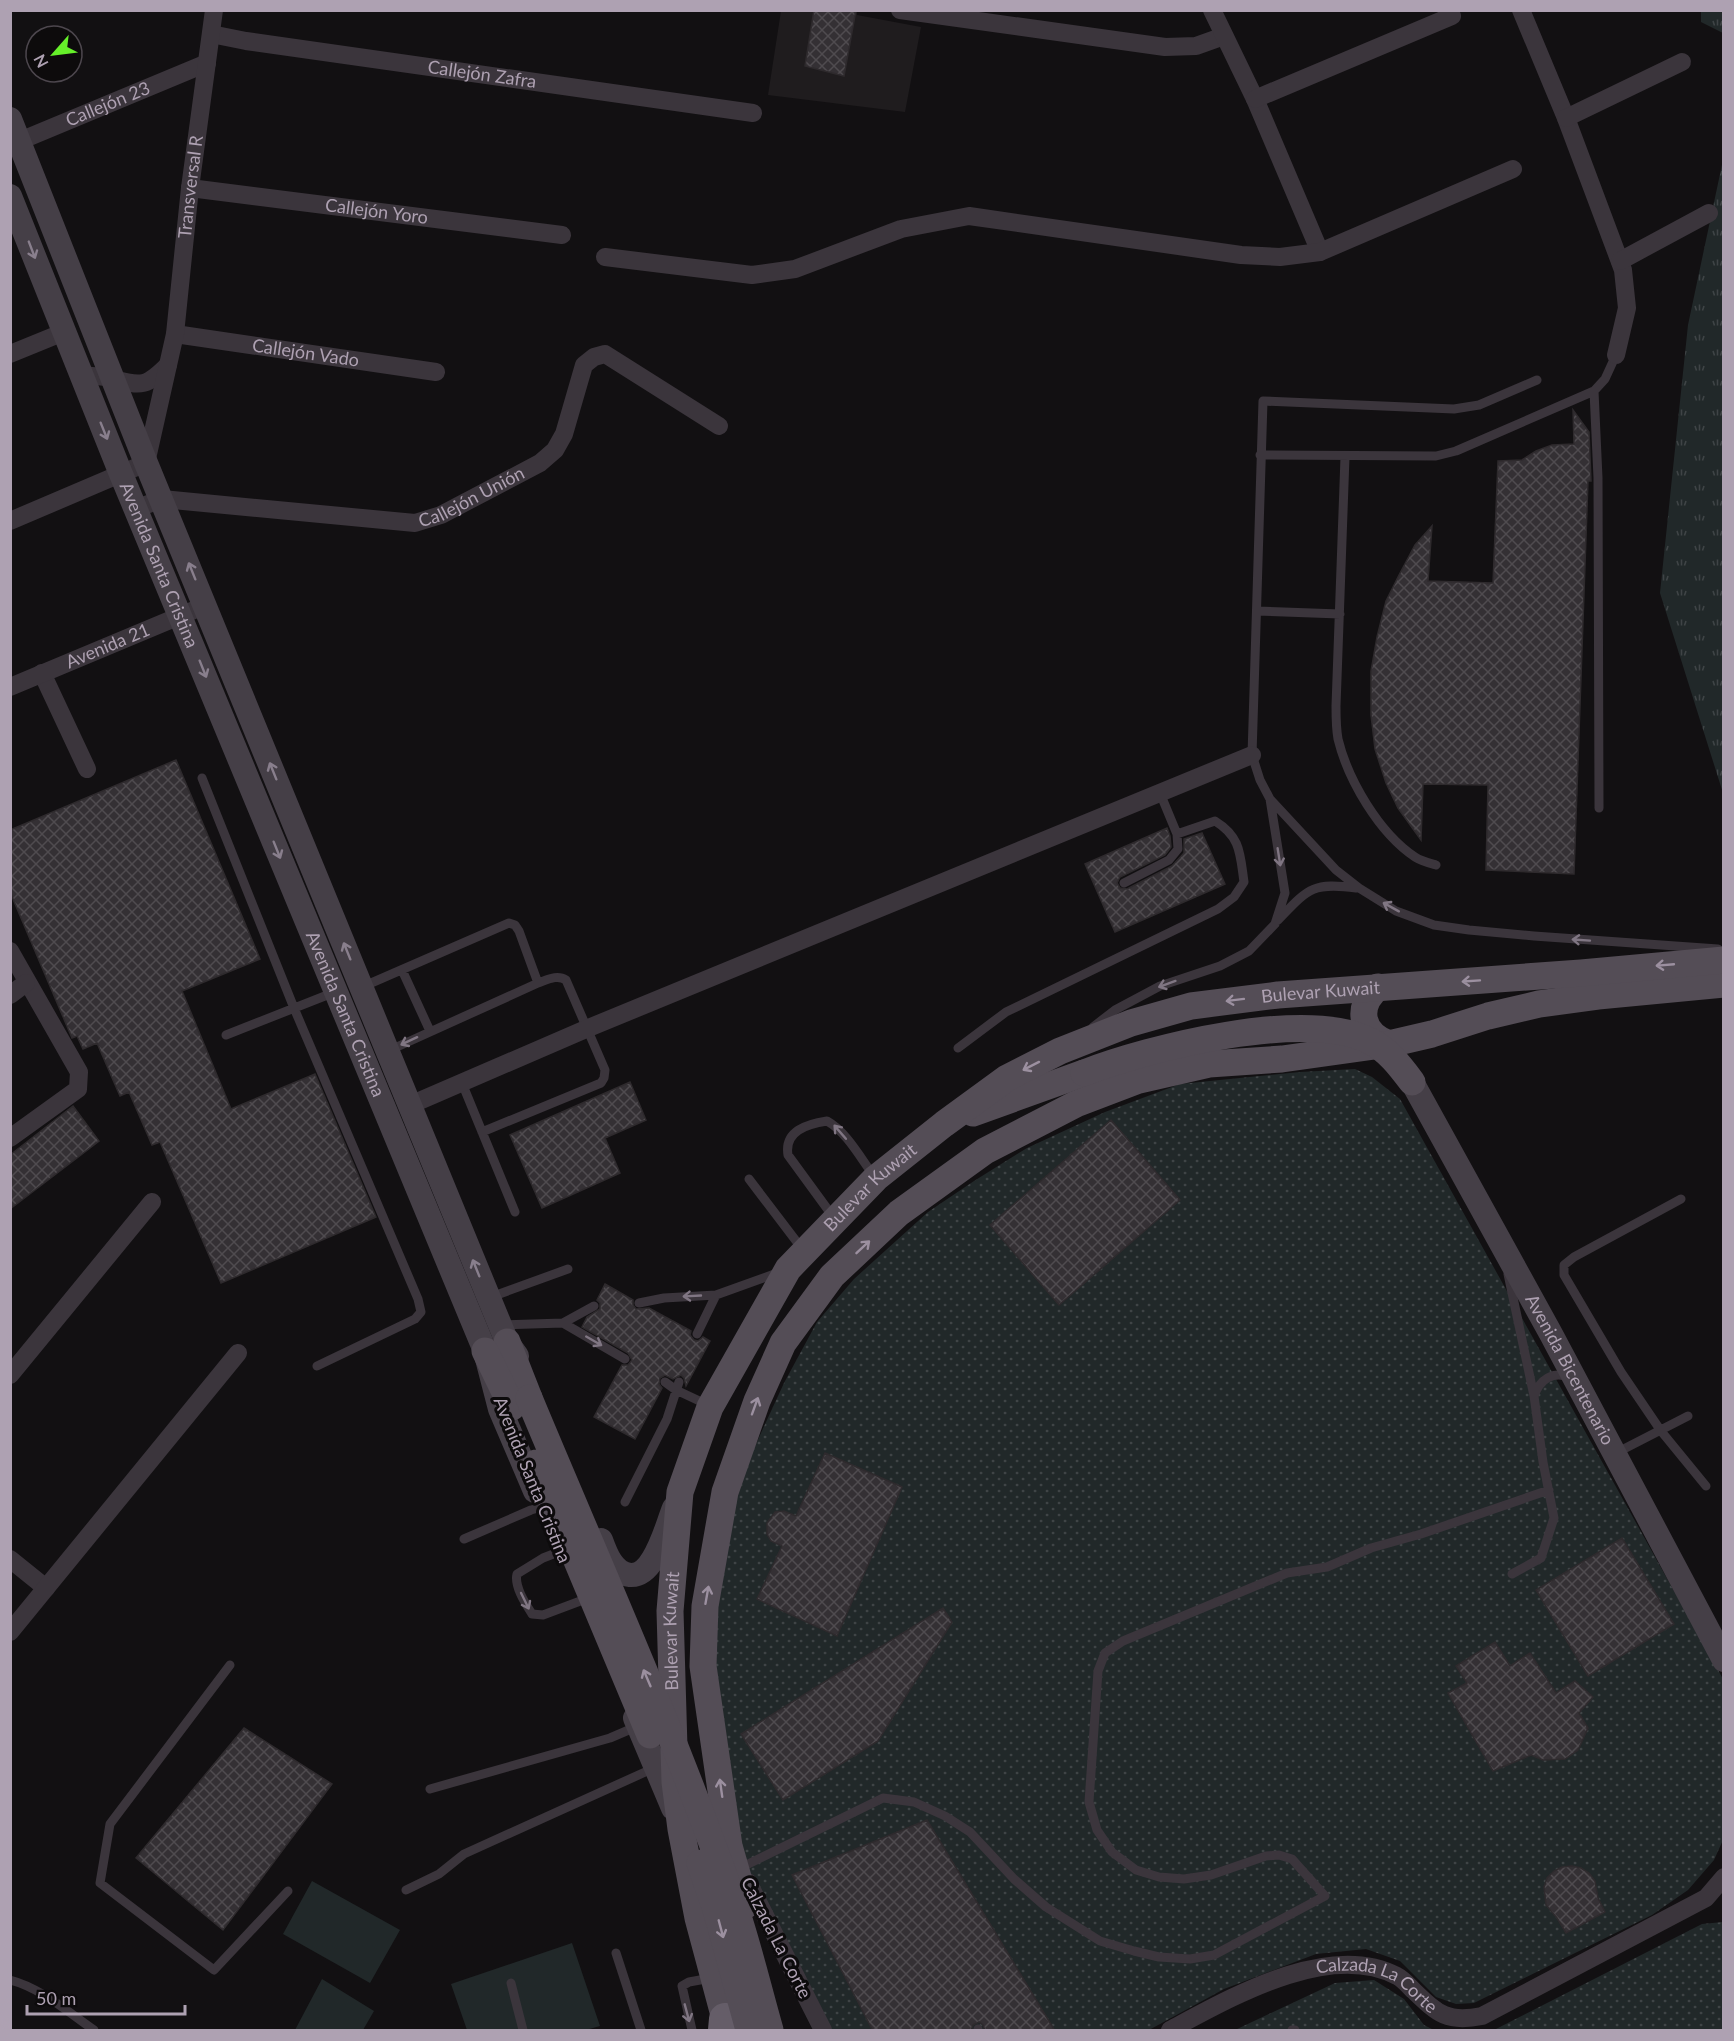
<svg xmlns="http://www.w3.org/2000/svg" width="1734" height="2041" viewBox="0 0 1734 2041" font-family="Lato,sans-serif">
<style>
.built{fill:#1f1c1e}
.grass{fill:url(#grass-tufts)}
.garden{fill:url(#garden-dots)}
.pitch{fill:#212829}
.building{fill:url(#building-cross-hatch);stroke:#2e2a2d;stroke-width:1.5}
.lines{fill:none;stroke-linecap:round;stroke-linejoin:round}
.lane{stroke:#3b353c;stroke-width:9}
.street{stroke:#3b353c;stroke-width:18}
.secondary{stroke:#453f47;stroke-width:24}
.primary{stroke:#544d56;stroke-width:27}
.highway{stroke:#655d68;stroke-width:32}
.primary-bridge{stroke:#544d56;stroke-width:27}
.oneway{stroke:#897f8d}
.oneway2{stroke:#807683}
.oneway3{stroke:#9c90a0}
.labels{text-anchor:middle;stroke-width:6;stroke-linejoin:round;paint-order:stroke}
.street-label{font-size:18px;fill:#aea1b2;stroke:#0d0b0c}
</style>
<defs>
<pattern id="grass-tufts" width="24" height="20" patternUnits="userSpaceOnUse" patternTransform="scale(1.5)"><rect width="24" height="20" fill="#212829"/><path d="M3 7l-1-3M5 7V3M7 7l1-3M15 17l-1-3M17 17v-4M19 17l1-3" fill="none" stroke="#3f4446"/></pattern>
<pattern id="garden-dots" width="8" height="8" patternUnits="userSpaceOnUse" patternTransform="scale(1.5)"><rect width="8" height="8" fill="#212829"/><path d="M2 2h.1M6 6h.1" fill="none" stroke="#3f4446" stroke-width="1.8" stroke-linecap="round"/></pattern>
<pattern id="building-cross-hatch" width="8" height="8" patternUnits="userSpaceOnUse" patternTransform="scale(1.5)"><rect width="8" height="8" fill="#343034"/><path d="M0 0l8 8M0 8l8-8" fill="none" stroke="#4f4b4f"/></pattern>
</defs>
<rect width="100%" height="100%" fill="#121012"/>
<path class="built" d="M781 11H857V15L921 27 905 112 768 95Z"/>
<path class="grass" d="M1701 11H1723V33L1701 22Z
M1723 160V793L1660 593 1688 325Z"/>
<path class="garden" d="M1355 1069 1372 1077 1400 1099 1723 1679V1840L1714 1860 1688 1890 1652 1915 1474 2003 1456 2004 1436 1997 1400 1961 1366 1949 1316 1954 1224 1989 1149 2030H831L736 1845 714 1670 719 1574 743 1472 784 1383 817 1322 854 1279 928 1212 974 1181 1027 1148 1105 1112 1180 1084 1300 1072Z
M1723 1922V2030H1494L1702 1924Z
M1374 1980 1404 1999 1424 2025 1434 2030H1235L1335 1983Z"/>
<path class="pitch" d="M312 1881 400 1930 370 1983 283 1934Z
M572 1943 600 2026 586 2030H467L451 1984Z
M322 1979 374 2011 363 2030H295Z"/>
<path class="building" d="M814 10H856L844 76 805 66Z
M1573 410 1589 432 1591 481H1588L1574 874 1486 870 1488 785 1423 784 1421 840 1398 808 1386 783 1375 749 1371 715V671L1377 637 1386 601 1399 575 1415 545 1432 526 1428 581 1493 583 1498 461 1522 460 1536 451 1552 445 1574 444Z
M176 760 260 959 182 991 231 1109 315 1074 376 1217 221 1283 160 1142 152 1145 129 1092 120 1096 97 1043 83 1049 77 1036 72 1038 10 892V830Z
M1167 828 1170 836 1171 847 1165 855 1120 877 1117 883 1120 888 1127 889 1172 866 1184 853V839L1202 833 1225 884 1115 932 1085 864Z
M630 1082 646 1120 605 1138 620 1173 542 1208 510 1135Z
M73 1106 99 1141 10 1209V1155Z
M1111 1120 1180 1200 1059 1305 990 1225Z
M605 1284 633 1300V1305L636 1309 649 1308 691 1331 690 1335 694 1340 698 1341 703 1337 710 1341 686 1386 684 1378 681 1375 673 1379 665 1375 660 1378 659 1384 662 1388 635 1439 594 1417 622 1365H628L632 1360 628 1353 582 1327 587 1317 600 1309V1303L597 1300Z
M825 1453 902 1487 837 1636 757 1599 782 1546 771 1541 767 1534V1523L775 1512 784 1511 796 1516Z
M1622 1538 1674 1624 1588 1676 1536 1590Z
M943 1608 952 1622 878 1741 783 1800 741 1734Z
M1495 1642 1510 1666 1530 1653 1556 1693 1575 1681 1593 1697 1579 1713 1588 1728 1578 1750 1565 1759 1543 1760 1531 1755 1493 1771 1448 1693 1467 1683 1456 1666Z
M244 1728 332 1784 223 1930 136 1858Z
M927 1820 1055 2031H985L983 2025 979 2022 973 2025 971 2031H873L792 1875Z
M1572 1866 1581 1868 1589 1873 1595 1881 1598 1898 1605 1912 1566 1933 1557 1918 1546 1905 1544 1887 1547 1878 1554 1871 1562 1867Z"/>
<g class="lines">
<path class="lane" d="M1537 380 1479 405 1454 409 1263 401 1252 755 1260 780 1270 799 1336 870 1359 888 1396 911 1434 925 1469 930 1534 936 1718 949
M1594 391 1598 478 1599 808
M1260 455 1436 456 1456 451 1594 391 1605 379 1616 355
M1345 457 1336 706C1336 717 1336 728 1338 739 1348 780 1379 833 1415 857 1421 861 1429 863 1436 865
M1257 611 1340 614
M202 778 294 1008 418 1299 421 1312 415 1319 317 1366
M1124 883 1169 860 1178 849 1177 834 1160 793
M1278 920C1308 889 1312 882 1356 888
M402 970 430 1031
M362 987 509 923 515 925 519 931 538 983 388 1051
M1093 1027 1115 1010 1160 986 1220 966 1249 951 1275 924 1285 893 1270 799
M226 1035 335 992
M958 1048 1006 1012 1218 909 1234 897 1244 882C1240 854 1241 837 1215 821L1177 834
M462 1083 515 1212
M482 1132 601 1083 604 1078 605 1070 566 980C557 974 547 980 538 983
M749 1179 803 1250
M1681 1199 1574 1257 1564 1265V1275L1621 1372 1661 1431 1706 1486
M834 1218 788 1155C784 1131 807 1124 827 1121 847 1132 861 1159 874 1176
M1508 1274 1534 1396 1543 1462 1554 1518 1541 1558 1512 1574
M491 1297 568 1269
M639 1303 664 1298 716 1295 780 1272
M563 1323 625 1359
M502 1325 563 1323 594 1306
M697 1334 716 1295
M665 1382 676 1390 708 1405
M1534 1396C1540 1379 1553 1371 1569 1377
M1616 1453 1688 1416
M625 1502 667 1419 679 1382
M464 1539 531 1510 542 1507
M561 1551 543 1558 517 1574C514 1586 525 1603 532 1614L543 1615 583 1600
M230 1665 110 1824 100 1883 214 1970 288 1891
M430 1789 610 1738 638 1726
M740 1868 883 1798 914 1802 945 1816 970 1832 1014 1879 1046 1907 1100 1941 1134 1951 1159 1957 1190 1959 1214 1955 1325 1896 1292 1859 1279 1855 1266 1856 1211 1875 1184 1879 1159 1877 1136 1870 1112 1852 1097 1830 1089 1802 1098 1671 1105 1653 1123 1641 1287 1573 1327 1567 1371 1548 1421 1534 1549 1490
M406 1890 439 1874 464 1854 654 1768
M616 1953 641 2030
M10 1980C41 1988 68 2012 94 2030
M511 1983 523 2030
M978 2029V2030
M692 2030 682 1986 689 1982 711 1978
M1292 2030H1295"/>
<g class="street">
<path d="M900 10 1165 47 1196 46 1224 36"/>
<path d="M1212 10 1255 99 1320 252"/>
<path d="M1521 10 1566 118 1623 270 1627 308 1616 355"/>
<path id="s1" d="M211 34 246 41 753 113"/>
<path d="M1255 99 1452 16"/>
<path d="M1566 118 1682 62"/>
<path id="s2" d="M10 145 207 63"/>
<path id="s3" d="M190 188 562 235"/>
<path d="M605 257 752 275 795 269 901 229 969 216 1241 255 1280 257 1320 252 1513 169"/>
<path d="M1620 261 1709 213"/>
<path id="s4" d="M175 334 436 372"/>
<path d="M10 354 64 332"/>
<path d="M81 375C92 376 104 376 114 379 142 387 147 386 168 365"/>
<path id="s5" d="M135 509 162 499 415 523 441 515 540 463 555 450 564 434 584 365 594 357 605 354 719 426"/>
<path id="s6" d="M10 521 146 463 175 334 190 188 214 10"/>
<path d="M42 673 87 769"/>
<path id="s7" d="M10 687 206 605"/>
<path d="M10 951 79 1072 78 1089 10 1138"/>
<path d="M10 995 26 983"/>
<path d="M410 1105 586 1029 1252 755"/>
<path d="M10 1375 152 1202"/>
<path d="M10 1559 46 1588"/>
<path d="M10 1632 238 1353"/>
<path d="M748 1882 823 2030"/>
<path id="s8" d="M1170 2030C1230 1998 1329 1940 1397 1976 1403 1979 1409 1986 1414 1991 1438 2014 1447 2023 1482 2016L1706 1898 1724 1877"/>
</g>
<g class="secondary">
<path d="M10 119 146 463 507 1342 517 1356"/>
<path id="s9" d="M10 196 121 474 485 1351 500 1409 535 1491"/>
<path id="s10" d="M1412 1082 1551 1334 1724 1660"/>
<path d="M601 1540C606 1554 613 1573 630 1575 655 1577 666 1527 674 1508"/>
<path d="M635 1718 673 1808"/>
</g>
<g class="primary">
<path d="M1378 987C1355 1007 1361 1034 1389 1044"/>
<path d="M973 1113 1084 1073"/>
<path d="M507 1342 529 1398"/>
<path d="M485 1351 512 1407"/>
<path d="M746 1905 729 1846 703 1666 705 1606 725 1492 757 1401 783 1343 832 1276 899 1213 985 1151 1076 1104 1139 1080 1209 1064 1282 1059 1389 1044 1432 1034 1488 1016 1539 1004 1598 996 1724 984"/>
<path id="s11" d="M728 2030 698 1918 681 1829 675 1782 670 1611 680 1492 710 1407 788 1269 876 1178 944 1124 1007 1078 1060 1051 1131 1023 1191 1006 1278 995 1581 973 1724 960"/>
</g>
<path class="highway" d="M724 2030 725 2019"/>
<path class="primary-bridge" d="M1084 1073C1148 1048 1306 1008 1370 1041 1388 1050 1400 1066 1412 1082
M529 1398C599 1566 674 1732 734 1904 748 1945 758 1988 770 2030
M536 1463 650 1735
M700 1863 717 1913 749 2030"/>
</g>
<defs><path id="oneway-shaft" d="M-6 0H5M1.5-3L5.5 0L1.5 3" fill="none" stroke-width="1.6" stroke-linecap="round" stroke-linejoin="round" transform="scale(1.5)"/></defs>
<g class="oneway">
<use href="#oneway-shaft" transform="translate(32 250) rotate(69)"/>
<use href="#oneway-shaft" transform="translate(104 431) rotate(68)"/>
<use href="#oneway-shaft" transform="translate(192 571) rotate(-112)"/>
<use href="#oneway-shaft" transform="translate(203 669) rotate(68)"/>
<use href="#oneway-shaft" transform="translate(273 771) rotate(-112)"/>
<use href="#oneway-shaft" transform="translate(277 850) rotate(68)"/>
<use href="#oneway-shaft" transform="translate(347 951) rotate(-112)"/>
<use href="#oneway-shaft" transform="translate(476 1268) rotate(-112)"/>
</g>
<g class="oneway2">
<use href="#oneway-shaft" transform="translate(1279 857) rotate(81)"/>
<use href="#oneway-shaft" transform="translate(1391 907) rotate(-151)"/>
<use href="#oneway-shaft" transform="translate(1581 940) rotate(-176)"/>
<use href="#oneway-shaft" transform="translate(1167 984) rotate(160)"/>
<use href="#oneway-shaft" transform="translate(409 1041) rotate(155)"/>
<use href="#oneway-shaft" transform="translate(840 1132) rotate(-131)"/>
<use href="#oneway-shaft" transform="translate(692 1296) rotate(177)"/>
<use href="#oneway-shaft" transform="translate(594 1341) rotate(30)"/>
<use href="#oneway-shaft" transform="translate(525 1601) rotate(64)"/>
<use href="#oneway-shaft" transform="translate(687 2013) rotate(75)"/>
</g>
<g class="oneway3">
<use href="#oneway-shaft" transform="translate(1665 965) rotate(175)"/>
<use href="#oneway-shaft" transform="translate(1471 981) rotate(176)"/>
<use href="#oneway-shaft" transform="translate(1235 1000) rotate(173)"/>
<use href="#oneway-shaft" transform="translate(1031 1066) rotate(153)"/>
<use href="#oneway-shaft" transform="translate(863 1247) rotate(-43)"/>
<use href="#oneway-shaft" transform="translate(755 1406) rotate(-70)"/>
<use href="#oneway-shaft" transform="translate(707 1595) rotate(-80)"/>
<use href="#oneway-shaft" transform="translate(647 1678) rotate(-113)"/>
<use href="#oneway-shaft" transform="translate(721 1788) rotate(-98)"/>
<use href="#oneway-shaft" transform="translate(721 1929) rotate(75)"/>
</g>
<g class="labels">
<g class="street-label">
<text dy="6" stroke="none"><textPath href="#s1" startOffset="274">Callejón Zafra</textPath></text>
<text dy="6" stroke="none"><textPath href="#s2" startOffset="106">Callejón 23</textPath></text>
<text dy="6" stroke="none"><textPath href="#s6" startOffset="428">Transversal R</textPath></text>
<text dy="6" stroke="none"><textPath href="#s3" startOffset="188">Callejón Yoro</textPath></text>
<text dy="6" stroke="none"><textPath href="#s4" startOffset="132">Callejón Vado</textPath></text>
<text dy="6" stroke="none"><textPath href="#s5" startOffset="345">Callejón Unión</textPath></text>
<text dy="6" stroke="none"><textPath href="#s9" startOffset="398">Avenida Santa Cristina</textPath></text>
<text dy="6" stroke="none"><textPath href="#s7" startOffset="106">Avenida 21</textPath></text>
<text dy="6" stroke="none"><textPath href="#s11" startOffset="1413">Bulevar Kuwait</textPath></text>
<text dy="6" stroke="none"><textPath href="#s9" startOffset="884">Avenida Santa Cristina</textPath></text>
<text dy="6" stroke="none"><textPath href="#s11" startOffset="909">Bulevar Kuwait</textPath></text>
<text dy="6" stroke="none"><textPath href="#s10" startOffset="328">Avenida Bicentenario</textPath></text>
<text transform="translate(532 1480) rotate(68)" y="6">Avenida Santa Cristina</text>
<text dy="6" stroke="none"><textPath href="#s11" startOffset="405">Bulevar Kuwait</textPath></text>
<text transform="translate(776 1938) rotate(63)" y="6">Calzada La Corte</text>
<text dy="6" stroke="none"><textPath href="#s8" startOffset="226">Calzada La Corte</textPath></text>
</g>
</g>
<rect width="1734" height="2041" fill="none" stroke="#aea1b2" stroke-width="24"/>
<g transform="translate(54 54) rotate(242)"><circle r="28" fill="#0d0b0c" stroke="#4d474e" stroke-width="1.5"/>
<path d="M0-4.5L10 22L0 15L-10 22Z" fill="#66f02a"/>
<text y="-9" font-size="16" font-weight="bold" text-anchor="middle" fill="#aea1b2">N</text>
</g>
<path d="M27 2005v9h158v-9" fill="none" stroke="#aea1b2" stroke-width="3"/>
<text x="36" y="2005" font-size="18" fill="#aea1b2" stroke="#0d0b0c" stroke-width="4.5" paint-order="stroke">50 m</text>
</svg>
